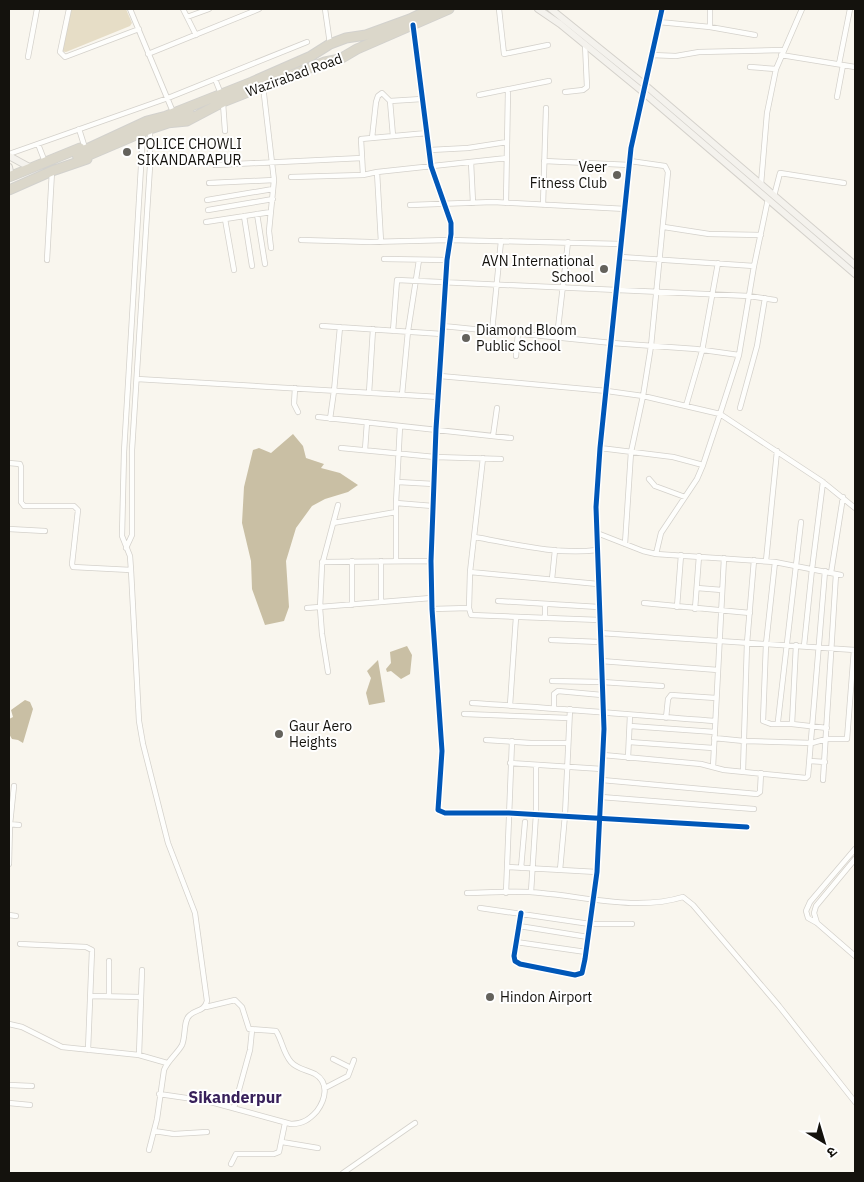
<svg xmlns="http://www.w3.org/2000/svg" width="864" height="1182" viewBox="0 0 864 1182" font-family="'IBM Plex Sans','Noto Sans Devanagari',sans-serif">
<style>
.green{fill:#e6ddc6}
.water{fill:#c9bfa4}
.lines{fill:none;stroke-linecap:round;stroke-linejoin:round}
.street-casing{stroke:#d4d1cb;stroke-width:6}
.secondary-casing{stroke:#d4d1cb;stroke-width:8}
.highway-casing{stroke:#d2d1cd;stroke-width:11}
.street{stroke:#fefefc;stroke-width:4.5}
.secondary{stroke:#f4f2ed;stroke-width:6}
.highway{stroke:#dbd7ca;stroke-width:9}
.cycleway-casing{stroke:#fff;stroke-width:8}
.cycleway{stroke:#0057b8;stroke-width:5}
.poi-dot{fill:#64625c;stroke:#fff;stroke-width:2}
.labels{text-anchor:middle;stroke-width:4;stroke-linejoin:round;paint-order:stroke}
.street-label{font-size:14px;fill:#14120d;stroke:#fff}
.poi-label{font-size:14px;fill:#14120d;stroke:#fff;text-anchor:start}
.quarter-label{font-size:16px;font-weight:bold;fill:#38205a;stroke:#fff}
</style>
<rect width="100%" height="100%" fill="#f9f6ee"/>
<path class="green" d="M67 9H126L132 23 130 26 66 52 60 51Z"/>
<path class="water" d="M293 434 303 446 306 458 324 464 321 468 340 473 358 485 348 492 325 499 312 506 296 528 286 561 289 607 284 621 265 625 252 589 251 561 242 523 244 487 253 450 259 448 271 453Z
M407 646 412 655 410 674 401 679 391 671 387 672 386 669 391 663 390 652Z
M378 660 385 702 369 705 366 693 371 678 367 671Z
M25 700 30 702 33 709 23 743 18 740 12 739 9 734V719L13 717 11 710Z"/>
<g class="lines">
<g class="street-casing">
<path id="street" d="M69 9 60 52 65 57 139 29
M130 9 173 112
M183 9 196 35
M325 9 330 44
M499 9 504 54 548 45
M710 9V27
M187 17 209 9
M659 22 710 27 755 35
M413 25 431 166 451 223V234L447 260 436 429 431 561 432 609 442 751 438 810 445 813H509L747 827
M148 54 259 9
M651 55 676 56 699 52 784 50
M781 55 855 67
M28 57 37 9
M839 64 850 9
M750 67 776 69
M215 79 221 94
M263 86 274 180 269 231 271 248
M565 92 583 90 587 87 585 44
M479 95 549 81
M837 97 843 65
M390 101 422 99
M223 103 225 131
M79 129 85 148
M143 133 124 452 122 536 130 556 131 570 139 721 143 744 168 843 195 913 207 1001C204 1012 196 1009 190 1015 183 1020 186 1036 182 1045 177 1054 168 1060 164 1070L157 1119 149 1150
M372 138 376 102 378 96 382 93 390 101 393 136
M38 144 45 162
M430 150 468 148 507 142
M9 154 168 98 307 42
M544 161 630 165
M471 162 473 203
M215 165 362 158
M377 172 381 242
M363 175 361 139 427 133
M291 177 363 175 377 172 507 158
M209 183 274 180
M761 184 767 113 776 69 802 9
M774 196 780 173 844 183
M207 200 273 189
M506 203 508 90
M410 205 493 202 626 209
M543 205 546 108
M208 210 273 199
M257 214 265 264
M244 216 252 266
M225 219 234 270
M206 222 271 212
M664 227 709 234 761 235
M301 240 370 242 449 240 622 244
M621 257 754 266
M384 259 447 260
M47 260 52 171
M322 326 442 334
M443 326 612 343 696 349 739 355
M393 331 397 280 749 296 775 300
M492 331 501 241
M557 337 568 242
M516 356 518 333
M440 376 607 391 643 396 720 414 823 482 855 508
M137 379 439 397
M295 388 294 404 298 412
M369 393 373 329
M402 395 408 331 419 260
M686 406 702 351 718 263
M740 408 757 346 765 298
M318 417 511 438
M330 419 334 391 340 327
M493 436 497 408
M341 448 435 457 501 459
M600 448 673 457 703 465
M365 450 367 422
M483 458 470 572 469 608 471 615 600 620
M9 463 20 464 21 467V502L24 506H74L78 510 72 564 73 567 131 570
M649 479 655 486 685 497
M398 482 434 484
M396 503 433 506
M333 523 396 512
M9 529 45 531
M597 533 643 551 656 554 775 562 841 575
M475 537C514 544 557 555 597 550
M625 544 631 452 643 396 651 346 668 172 665 166 630 161
M126 548 132 535V450L150 166V129
M656 554 661 533 697 479 703 465 720 414 739 355 754 266 768 199
M396 561V503L400 426
M766 561 777 451
M322 562 431 561
M775 562 766 644 763 721 771 724H792L827 728
M470 572 598 584
M831 573 843 497
M552 579 555 550
M697 588 722 590
M498 601 599 607
M381 602V561
M644 603 750 613
M545 604V618
M352 605V561
M677 607 681 555
M307 608 431 598
M432 609 469 608
M695 609 699 556
M600 633 855 650
M551 640 600 642
M804 646 812 569 823 482
M601 661 718 670
M328 672 322 634 320 608 322 565 338 505
M552 681 602 682 662 686
M472 703C553 708 634 715 715 721
M510 705 516 617
M554 708V694L558 691 602 695
M464 714 569 718
M666 718 668 699 671 695 716 698
M778 721 801 522
M792 724 796 645
M630 726 715 732
M714 738 744 741 812 743 826 739H847L854 650
M486 740 531 743H568
M629 742 713 748
M603 755 701 764 724 770 806 778 808 776 825 571
M628 758 630 715
M810 761 825 762
M510 763 602 769
M713 767 724 558
M743 771 747 643 754 560
M602 780 757 794 760 792 761 773
M823 780 836 574
M601 797 754 809
M9 824 19 825
M855 849 810 902 806 911 808 918 817 923 855 956
M9 864 10 824 14 786
M507 867 597 872
M521 868 525 822
M560 870 565 815 570 709
M531 892 536 814V765
M467 893C491 893 517 890 541 893 587 897 638 911 683 897L693 905 779 1006 855 1102
M506 893 512 741
M480 908 590 924H632
M521 913 514 956 515 961 520 964 575 975 582 973 585 959 597 872 604 729 596 507 600 448 631 148 662 9
M9 915 16 916
M817 923 814 913 816 906 855 859
M519 926 588 937
M516 942 586 952
M20 944 86 947 92 950 88 1050
M109 961V996
M91 996 141 997
M9 1024 22 1027 62 1047 139 1055 167 1063
M139 1055 142 970
M333 1059 351 1068
M9 1085 32 1086
M325 1088 348 1076 354 1060
M159 1094 207 1101 291 1124C302 1124 309 1120 317 1111 325 1100 330 1083 315 1074 307 1070 297 1069 291 1062 283 1053 282 1040 276 1031L249 1029 242 1007 235 1000 206 1007
M9 1103 30 1105
M234 1108 250 1050 252 1030
M154 1131 174 1134 207 1132
M282 1142 318 1148
M231 1164 236 1154H274L279 1152 285 1123
M343 1173 415 1123"/>
</g>
<g class="secondary-casing">
<path id="secondary" d="M538 9 560 24 643 92 855 274
M551 9 645 85 855 265
M9 156 31 168
M9 167 11 176"/>
</g>
<g class="highway-casing">
<path id="highway" d="M186 111 189 112V115L186 117 150 129 82 158H78L77 154 78 153 147 121Z
M166 116 252 82 311 56 330 44 346 38 366 35 410 19 431 9
M166 123 187 121 223 102 263 86 325 62 340 59 357 49 449 9
M9 177 80 148
M9 190 52 171 87 159"/>
</g>
<use href="#street" class="street"/>
<use href="#secondary" class="secondary"/>
<use href="#highway" class="highway"/>
<g class="cycleway-casing">
<path id="cycleway" d="M413 25 431 166 451 223V234L447 260 436 429 431 561 432 609 442 751 438 810 445 813H509L747 827
M521 913 514 956 515 961 520 964 575 975 582 973 585 959 597 872 604 729 596 507 600 448 631 148 662 9"/>
</g>
<use href="#cycleway" class="cycleway"/>
</g>
<g class="poi-dot">
<circle cx="127" cy="152" r="5"/>
<circle cx="617" cy="175" r="5"/>
<circle cx="604" cy="269" r="5"/>
<circle cx="466" cy="338" r="5"/>
<circle cx="279" cy="734" r="5"/>
<circle cx="490" cy="997" r="5"/>
</g>
<g class="labels">
<g class="street-label">
<text transform="translate(294 75) rotate(-20)" y="5">Wazirabad Road</text>
</g>
<g class="poi-label">
<text x="137" y="149">POLICE CHOWLI<tspan x="137" dy="16">SIKANDARAPUR</tspan></text>
<text x="607" y="172" text-anchor="end">Veer<tspan x="607" dy="16">Fitness Club</tspan></text>
<text x="594" y="266" text-anchor="end">AVN International<tspan x="594" dy="16">School</tspan></text>
<text x="476" y="335">Diamond Bloom<tspan x="476" dy="16">Public School</tspan></text>
<text x="289" y="731">Gaur Aero<tspan x="289" dy="16">Heights</tspan></text>
<text x="500" y="1002">Hindon Airport</text>
</g>
<g class="quarter-label">
<text x="235" y="1103">Sikanderpur</text>
</g>
</g>
<rect width="864" height="1182" fill="none" stroke="#14120d" stroke-width="20"/>
<g transform="translate(824 1142) rotate(142)" stroke="#ffffff" stroke-width="4" paint-order="stroke">
<path d="M0-4L9 19L0 12L-9 19Z" fill="#14120d"/>
<text y="-8" font-size="14" font-weight="bold" text-anchor="middle" fill="#14120d">उ</text>
</g>
</svg>
